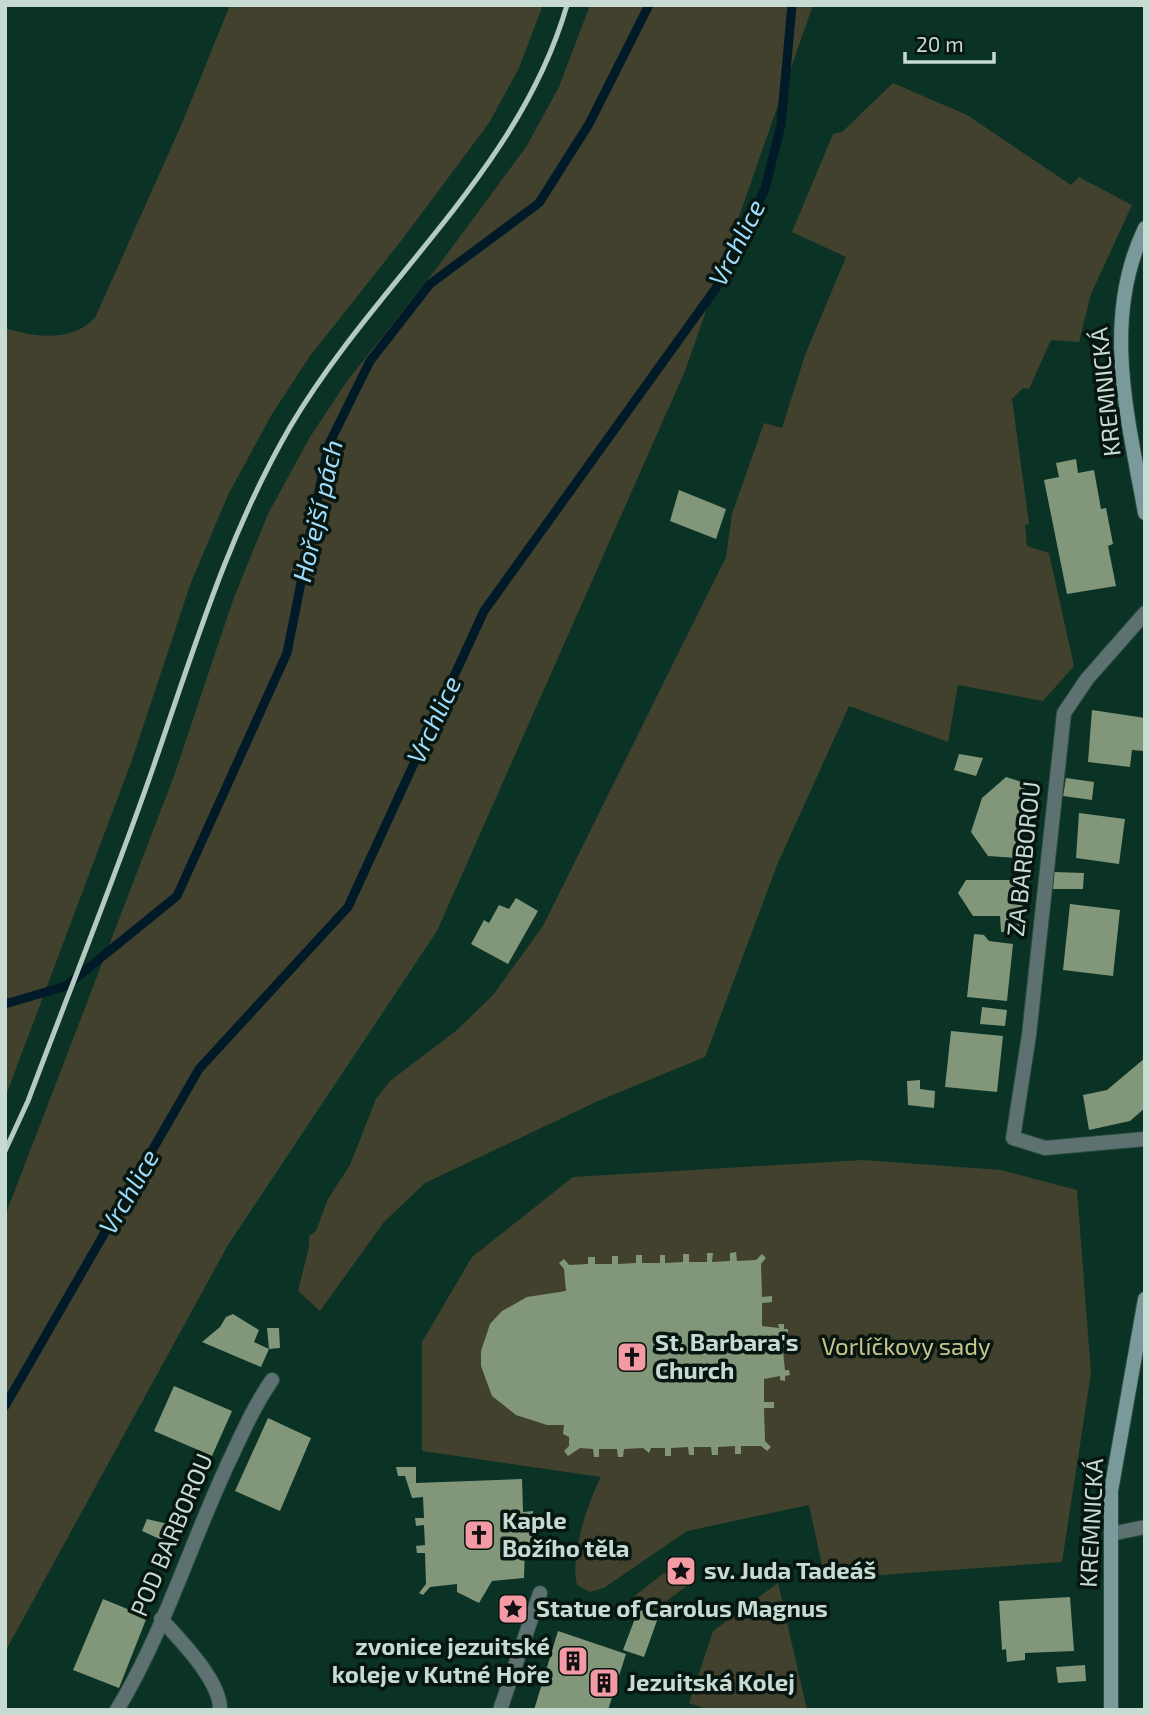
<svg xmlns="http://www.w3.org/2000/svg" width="1150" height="1715" viewBox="0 0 1150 1715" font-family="'Exo 2',sans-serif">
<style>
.green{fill:#42412e}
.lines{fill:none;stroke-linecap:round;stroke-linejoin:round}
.stream{stroke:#001a28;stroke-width:9}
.building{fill:#82977a}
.lane-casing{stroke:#284d41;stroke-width:16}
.street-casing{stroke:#284d41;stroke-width:16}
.secondary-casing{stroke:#284d41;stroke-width:16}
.lane{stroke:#5e7171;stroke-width:14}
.street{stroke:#5e7171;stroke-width:14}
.secondary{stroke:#7a999a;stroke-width:14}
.rail{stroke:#b4cac0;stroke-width:5}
.labels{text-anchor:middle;stroke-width:7;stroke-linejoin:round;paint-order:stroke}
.street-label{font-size:24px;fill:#c7dbd2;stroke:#071610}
.poi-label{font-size:24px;font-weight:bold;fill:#c7dbd2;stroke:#071610;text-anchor:start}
.park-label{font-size:24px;fill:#c8c58b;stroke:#071610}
.water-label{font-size:26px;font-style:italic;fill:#9fdcfc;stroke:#071610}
</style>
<rect width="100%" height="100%" fill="#0a3225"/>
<path class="green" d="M230 5H543L519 68 489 123 401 241 310 356 272 414 228 495 190 585 132 760 5 1098V328C37 338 71 342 95 318L183 121Z
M590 5H813L685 371 437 931 228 1245 5 1652V1216L174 776 233 600 268 514 310 437 347 381 436 269 526 147 559 87Z
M893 83 967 115 1071 185 1079 177 1132 205 1091 294 1079 342 1051 340 1029 389 1023 388 1012 399 1029 524 1025 525 1027 546 1049 553 1074 666 1043 701 958 685 948 742 849 706 777 865 705 1057 598 1101 425 1183 384 1222 320 1311 298 1291 309 1247V1236L316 1231 328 1199 350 1165 376 1099 390 1081 457 1030 493 995 543 926 726 557 732 514 764 423 782 428 805 355 846 257 792 232 833 134 842 132Z
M863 1160 1001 1170 1077 1190 1091 1373 1062 1562 825 1579 809 1505 687 1531 604 1588 590 1592 577 1585C570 1556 587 1504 601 1477L422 1451V1342L472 1257 573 1177Z
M664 1573 687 1586 668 1600 663 1614 636 1602 630 1610 626 1608 633 1597Z
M778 1583 807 1710H710L689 1703 713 1631Z"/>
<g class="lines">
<path class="stream" d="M5 1004 66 986 177 896 287 653 328 446 370 361 430 284 539 203 589 124 649 5
M5 1406 199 1069 348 907 484 611 716 288 765 189 781 125 792 5"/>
</g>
<path class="building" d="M1076 459 1078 473 1094 470 1101 509 1106 508 1113 544 1108 546 1116 586 1067 594 1044 480 1059 477 1056 463Z
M679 490 726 509 716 539 670 521Z
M1092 710 1145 718V751L1132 750 1130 767 1088 762Z
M959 754 983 758 976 776 954 770Z
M1006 777 1025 783 1020 858 988 856 971 832 982 798Z
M1066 778 1094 782 1092 800 1063 796Z
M1079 813 1125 819 1119 864 1076 858Z
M1054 872 1084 873 1083 889H1053Z
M966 880H1022L1023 932H1001L1000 916H973L958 893Z
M516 898 538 911 508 964 471 944 484 920 489 923 499 905 509 909Z
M1070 904 1120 910 1113 976 1063 970Z
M974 934 984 935 989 941 1013 944 1007 1001 967 997Z
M982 1007 1007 1010 1005 1026 980 1024Z
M951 1031 1003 1036 997 1092 945 1087Z
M1145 1058V1108L1130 1121 1089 1130 1083 1095 1107 1090Z
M920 1080V1089L935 1091 934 1108 908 1105 907 1081Z
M736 1252 737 1261 756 1260 762 1254 766 1258 761 1264 762 1297 772 1296V1302L762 1303V1326L779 1328 778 1324H784V1329H788V1334H784L783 1351 785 1370H789L790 1375 785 1376V1381L780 1380V1376L764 1379V1402H774V1408H764L765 1441 771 1447 767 1451 761 1446H741V1454H735V1446L718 1447V1455H712L711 1447H694V1455H689L688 1447 671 1448V1456H665V1448H651L649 1453 643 1448 624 1449 623 1457H618L617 1449H599V1457H594L593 1449 580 1448 568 1456 564 1451 569 1446V1437L563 1434 564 1425H547L516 1415 492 1396 481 1366V1351L490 1324 502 1311 527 1297 566 1291 564 1269 559 1263 564 1259 569 1265 588 1264V1257H595V1264H612V1256H618V1264L636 1263V1255H642V1263H660V1255H665V1263L683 1262V1254H689V1262H707V1253H713L712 1262 730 1261V1253Z
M233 1314 259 1330 254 1342 269 1349 267 1328H279L280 1348 269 1349 261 1367 202 1342 220 1327 226 1317Z
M174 1386 232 1411 212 1456 154 1431Z
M268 1418 311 1438 280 1511 235 1491Z
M396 1467H416V1483L522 1479 523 1512 533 1511 535 1544 525 1548 524 1578 492 1581 479 1603 457 1592V1584L430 1587 423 1595 419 1593 426 1584 425 1553H417L416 1546 425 1545 424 1525 416 1526 415 1518H424L423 1497 412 1498 405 1476H398Z
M147 1519 181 1527 173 1545 142 1531Z
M1070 1597 1074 1651 1025 1653V1660L1007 1662 1006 1649 1002 1650 999 1601Z
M103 1599 147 1617 119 1688 73 1670Z
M639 1608 659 1615 644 1657 623 1650Z
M558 1631 626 1654 608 1710H534Z
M1085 1665 1086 1681 1058 1683 1056 1667Z"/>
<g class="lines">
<g class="lane-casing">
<path id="lane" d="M1111 1534 1145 1527"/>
</g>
<g class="street-casing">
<path id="street" d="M1145 613 1087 679 1064 713 1029 1035 1013 1138 1045 1148 1145 1139
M161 1619C180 1640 221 1681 220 1710
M117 1710C165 1631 192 1538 232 1455 244 1429 256 1403 272 1380
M500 1710 540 1593"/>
</g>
<g class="secondary-casing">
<path id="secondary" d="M1145 228C1101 319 1128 418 1145 513
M1111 1710V1491L1145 1299"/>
</g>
<use href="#lane" class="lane"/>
<use href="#street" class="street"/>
<use href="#secondary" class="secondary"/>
<path class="rail" d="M5 1151 28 1101C70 989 115 878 154 765 194 649 228 534 290 427 375 282 519 172 567 5"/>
</g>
<defs>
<g id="church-square" transform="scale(1.575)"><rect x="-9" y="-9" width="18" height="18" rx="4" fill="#f49aa5" stroke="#071610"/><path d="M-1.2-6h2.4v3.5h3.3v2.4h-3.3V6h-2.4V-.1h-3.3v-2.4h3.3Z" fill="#111"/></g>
<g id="sight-square" transform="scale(1.575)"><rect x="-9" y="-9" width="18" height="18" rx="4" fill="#f49aa5" stroke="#071610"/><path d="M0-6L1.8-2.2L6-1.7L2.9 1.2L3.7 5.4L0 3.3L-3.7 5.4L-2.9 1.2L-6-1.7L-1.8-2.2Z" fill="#111"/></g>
<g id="building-square" transform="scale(1.575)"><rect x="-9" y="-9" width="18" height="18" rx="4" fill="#f49aa5" stroke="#071610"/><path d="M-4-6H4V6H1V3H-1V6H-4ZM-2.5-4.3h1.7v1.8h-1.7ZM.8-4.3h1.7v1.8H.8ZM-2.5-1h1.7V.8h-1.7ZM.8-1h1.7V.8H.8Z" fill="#111"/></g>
</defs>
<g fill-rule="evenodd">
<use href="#church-square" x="632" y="1357"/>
<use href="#church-square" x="479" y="1535"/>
<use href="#sight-square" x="681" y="1571"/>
<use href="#sight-square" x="513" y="1609"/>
<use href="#building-square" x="573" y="1661"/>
<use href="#building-square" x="604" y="1683"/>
</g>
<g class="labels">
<g class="street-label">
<text transform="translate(1106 392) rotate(-96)" y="8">KREMNICKÁ</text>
<text transform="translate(1024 859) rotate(-84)" y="8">ZA BARBOROU</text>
<text transform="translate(1092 1523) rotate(-87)" y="8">KREMNICKÁ</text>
<text transform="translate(172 1535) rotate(-67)" y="8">POD BARBOROU</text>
</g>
<g class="poi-label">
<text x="655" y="1351">St. Barbara's<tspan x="655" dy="28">Church</tspan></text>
<text x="502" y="1529">Kaple<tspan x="502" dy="28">Božího těla</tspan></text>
<text x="704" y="1579">sv. Juda Tadeáš</text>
<text x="536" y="1617">Statue of Carolus Magnus</text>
<text x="550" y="1655" text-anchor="end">zvonice jezuitské<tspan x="550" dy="28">koleje v Kutné Hoře</tspan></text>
<text x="627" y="1691">Jezuitská Kolej</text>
</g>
<g class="park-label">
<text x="906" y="1355">Vorlíčkovy sady</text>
</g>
<g class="water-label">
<text transform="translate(737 243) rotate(-63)" y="9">Vrchlice</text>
<text transform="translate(318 511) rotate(-77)" y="9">Hořejší pách</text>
<text transform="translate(434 720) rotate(-65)" y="9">Vrchlice</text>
<text transform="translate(129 1192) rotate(-60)" y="9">Vrchlice</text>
</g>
</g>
<rect width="1150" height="1715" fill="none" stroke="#c7dbd2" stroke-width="14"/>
<path d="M905 52v10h89v-10" fill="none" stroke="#c7dbd2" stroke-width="3.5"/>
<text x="916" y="52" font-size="21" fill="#c7dbd2" stroke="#071610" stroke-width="5" paint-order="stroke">20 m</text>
</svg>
